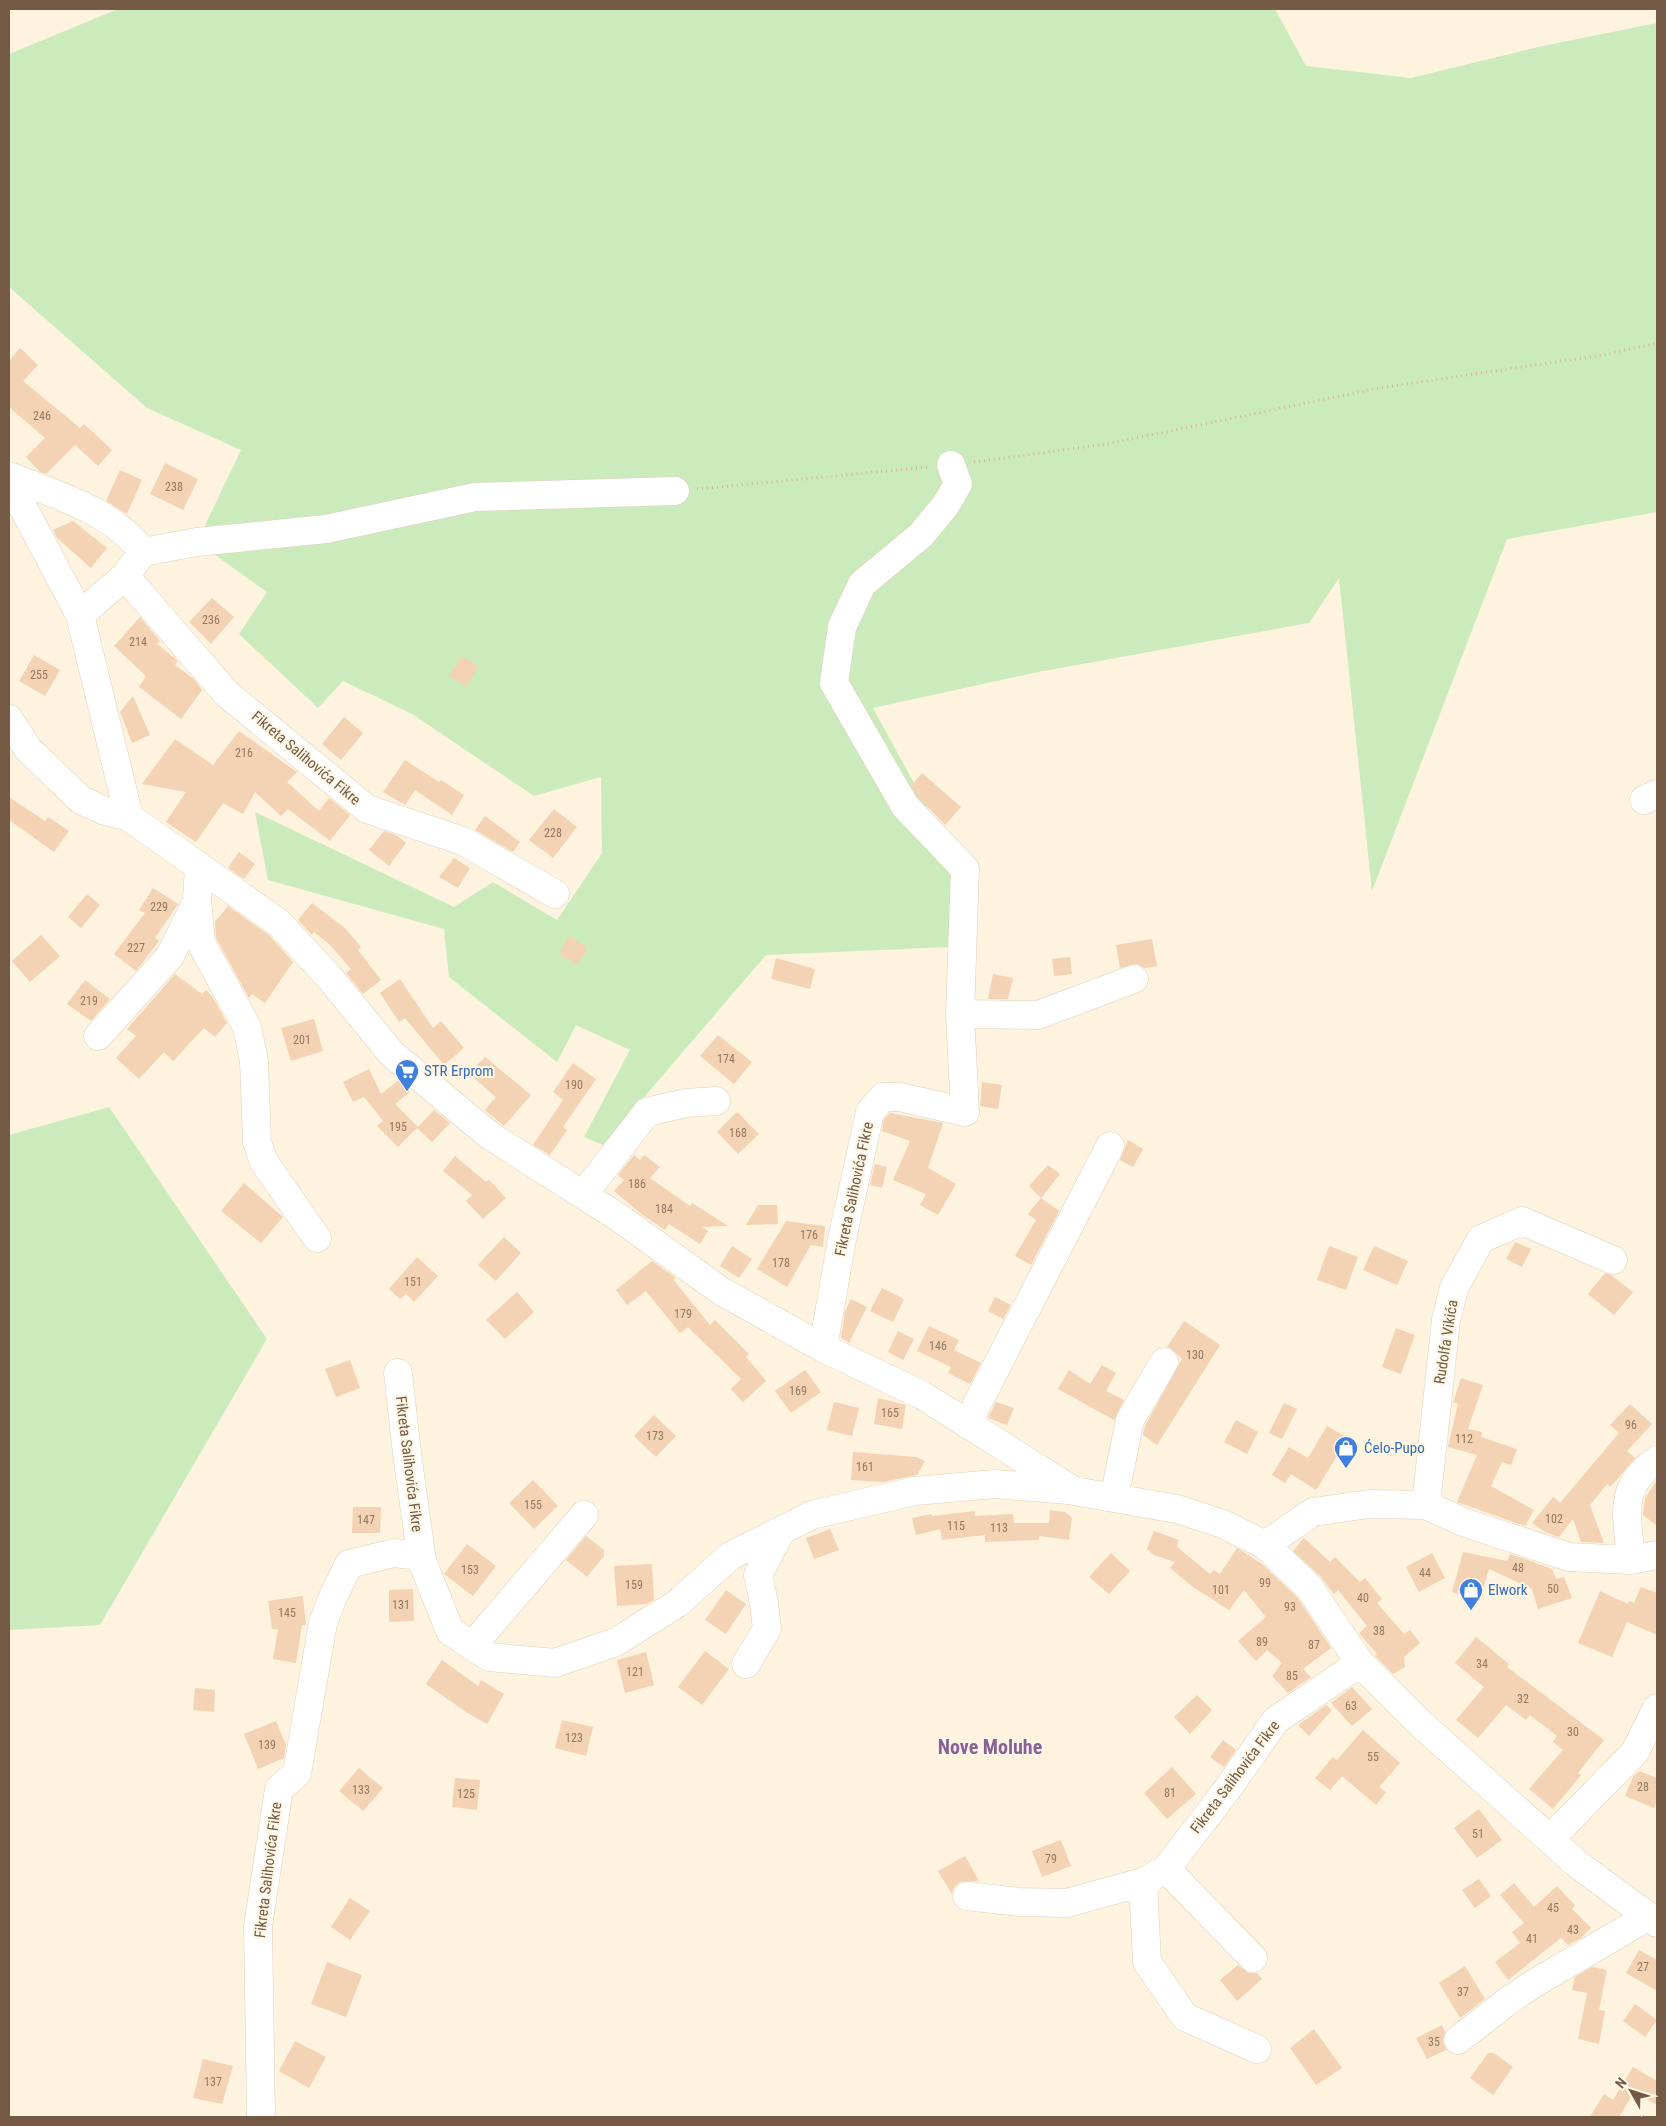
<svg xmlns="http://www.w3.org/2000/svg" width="1666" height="2126" viewBox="0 0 1666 2126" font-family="'Roboto Condensed',sans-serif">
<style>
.green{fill:#ccebbc}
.building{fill:#f4d2b4}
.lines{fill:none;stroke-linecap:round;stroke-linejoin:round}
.minor-casing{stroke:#e1cfba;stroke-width:29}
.path{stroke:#d8b598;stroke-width:3;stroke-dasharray:1 4;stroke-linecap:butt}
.minor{stroke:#fff;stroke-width:28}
.labels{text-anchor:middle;stroke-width:4;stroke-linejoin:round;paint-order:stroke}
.number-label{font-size:12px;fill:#947761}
.street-label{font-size:15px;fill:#745945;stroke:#fff7e5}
.shop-label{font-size:15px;fill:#366cbe;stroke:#fff7e5;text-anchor:start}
.district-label{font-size:20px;font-weight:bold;fill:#896098;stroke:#fff7e5}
</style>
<rect width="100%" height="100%" fill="#fdf3de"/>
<path class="green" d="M118 9H1275L1306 66 1411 78 1538 47 1657 23V512L1507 539 1372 891 1339 578 1309 623 1038 672 873 708 956 860 949 947 766 955 603 1145 584 1137 630 1050 576 1025 557 1062 449 977 444 929 268 880 255 812 454 907 493 882 557 920 602 853 601 777 534 796 412 714 343 681 318 708 239 634 267 592 197 542 241 450 147 408 9 287V54Z
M109 1107 267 1339 100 1625 9 1630V1135Z"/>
<path class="building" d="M20 348 38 365 23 381 80 428 84 424 112 450 98 466 75 445 46 474 40 472 26 457 45 438 9 407V361Z
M165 463 198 479 183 510 150 494Z
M120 470 142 480 127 514 106 501Z
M73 521 107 548 91 568 57 538 53 530Z
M212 598 234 617 211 644 189 622Z
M140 617 160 641 157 644 178 661 175 665 194 679 202 690 181 719 139 687 146 676 114 646Z
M34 655 60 670 45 696 19 681Z
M462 656 478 667 466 687 449 676Z
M133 696 150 735 132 743 120 712Z
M344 717 363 733 341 760 322 744Z
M239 731 297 772 287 782 319 811 329 798 350 815 330 841 288 809 281 816 255 792 243 814 223 803 196 842 166 822 186 792 142 784 175 739 213 765Z
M405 760 439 782 441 780 464 795 452 815 415 790 405 805 383 792Z
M922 773 961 807 945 825 918 797 911 786Z
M9 797 45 821 48 817 69 831 54 852 9 820Z
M554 809 577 827 553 858 529 840Z
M485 816 520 842 513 852 475 830Z
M384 831 396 835 406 843 389 866 369 850Z
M239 852 255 864 244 879 228 868Z
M454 858 470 868 458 888 439 877Z
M153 888 178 904 155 938 159 941 136 971 114 954 145 913 139 910Z
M87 894 100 905 81 928 68 917Z
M312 903 345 928 361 947 358 950 381 980 363 994 346 973 351 969 329 944 314 932 312 935 298 920Z
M228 906 269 935 293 962 265 1003 252 994 249 998 216 938 215 922Z
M41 935 60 956 30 982 12 961Z
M569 936 588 948 577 965 559 954Z
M1152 939 1157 966 1145 968 1136 964 1120 968 1116 945Z
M1070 957 1072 974 1054 976 1052 959Z
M776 958 815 969 810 989 771 979Z
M175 974 202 994 206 990 212 996 227 1023 215 1037 204 1028 173 1061 164 1052 139 1079 116 1058 136 1036 127 1029Z
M993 974 1013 978 1008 999H988Z
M400 979 433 1028 441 1021 464 1048 444 1065 405 1018 399 1022 380 993Z
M85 980 110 999 91 1021 67 1004Z
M314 1019 323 1051 291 1061 281 1028Z
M718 1035 752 1062 734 1084 700 1056Z
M485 1057 531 1095 504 1126 485 1110 496 1097 469 1074Z
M573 1063 596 1079 563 1127 567 1130 550 1155 533 1145 563 1100 553 1092Z
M369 1069 381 1094 399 1080 401 1082 410 1092 395 1104 418 1127 434 1110 450 1123 432 1142 417 1128 398 1147 377 1126 383 1121 364 1097 353 1102 343 1082Z
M982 1082 1002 1085 998 1109 980 1106Z
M737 1112 759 1134 738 1154 717 1132Z
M890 1113 943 1123 928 1168 956 1184 938 1215 920 1205 926 1194 893 1180 910 1141 882 1131 884 1119Z
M1128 1140 1143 1149 1133 1167 1120 1160Z
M634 1155 640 1160 644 1155 660 1167 650 1178 690 1206 692 1203 728 1226 702 1227 708 1231 700 1244 669 1224 665 1230 644 1216 614 1191 624 1180 618 1175Z
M455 1156 486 1182 489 1180 506 1198 483 1219 466 1201 472 1195 443 1171Z
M875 1164 887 1167 882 1188 870 1185Z
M1048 1165 1060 1174 1041 1198 1029 1186Z
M244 1183 283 1217 261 1243 221 1211Z
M1041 1198 1059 1211 1031 1265 1015 1256 1036 1220 1028 1214Z
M758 1205H777L778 1224 746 1225Z
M786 1221 825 1226 823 1247 811 1245 787 1287 757 1269Z
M504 1237 521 1253 496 1281 478 1265Z
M1515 1242 1531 1249 1522 1267 1506 1259Z
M732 1246 752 1259 739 1278 720 1266Z
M1329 1246 1358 1257 1346 1290 1317 1280Z
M1374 1246 1408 1261 1397 1285 1363 1270Z
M417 1257 438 1276 414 1302 406 1294 400 1299 389 1289Z
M652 1261 676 1278 673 1279 710 1325 715 1320 749 1354 746 1357 766 1381 743 1402 731 1389 741 1379 688 1327 680 1333 646 1291 627 1305 616 1290Z
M1605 1273 1611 1275 1633 1292 1614 1315 1588 1294Z
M882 1288 904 1299 893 1322 870 1311Z
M517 1292 534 1312 505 1339 486 1320Z
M995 1297 1011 1305 1003 1319 988 1311Z
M851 1299 867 1307 849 1343 841 1338 845 1311Z
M1184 1321 1220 1345 1157 1445 1143 1435 1145 1426 1182 1359 1172 1349 1167 1347Z
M929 1326 959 1340 954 1350 981 1363 970 1384 948 1373 951 1367 917 1351Z
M1396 1328 1415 1335 1401 1374 1382 1367Z
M898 1331 914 1339 903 1360 888 1352Z
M350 1360 360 1388 336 1397 325 1369Z
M1102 1365 1116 1373 1106 1391 1124 1400 1114 1420 1058 1389 1069 1370 1090 1384Z
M805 1370 821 1392 791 1413 775 1391Z
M1461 1378 1483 1385 1468 1429 1482 1432 1481 1437 1517 1449 1511 1465 1502 1462 1491 1486 1534 1510 1525 1526 1457 1502 1477 1455 1448 1447 1458 1404 1453 1402Z
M878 1398 906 1405 902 1429 874 1424Z
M834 1402 859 1408 852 1436 827 1430Z
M996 1402 1014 1408 1007 1425 988 1418Z
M1284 1403 1297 1409 1282 1439 1269 1433Z
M1630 1404 1652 1424 1627 1451 1635 1458 1620 1476 1610 1487 1607 1484 1590 1505 1604 1543 1581 1542 1573 1519 1559 1537 1545 1532 1532 1523 1553 1497 1560 1503 1619 1433 1610 1425Z
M654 1415 676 1436 656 1457 634 1436Z
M1236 1420 1258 1432 1247 1454 1224 1442Z
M1327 1426 1348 1438 1316 1490 1291 1474 1285 1483 1272 1475 1289 1447 1308 1458Z
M853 1452 916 1457 925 1461 917 1475 883 1482 851 1480Z
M533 1480 558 1506 534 1529 509 1503Z
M1657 1480V1526L1643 1515 1645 1498Z
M353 1507H381L380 1533H352Z
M1050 1510 1065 1512 1072 1518 1069 1540 1039 1536V1540L985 1542V1535L942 1540 940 1529 916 1535 912 1518 931 1514 932 1516 975 1511V1516L1013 1514 1014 1523H1049Z
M830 1529 839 1550 814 1559 806 1538Z
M1154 1531 1179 1540 1177 1547 1210 1574 1214 1570 1220 1574 1237 1548 1262 1564 1297 1597 1331 1648 1303 1669 1311 1677 1288 1693 1272 1676 1282 1663 1267 1650 1256 1661 1238 1641 1266 1617 1244 1590 1229 1610 1193 1587 1170 1568 1175 1562 1154 1555 1147 1549Z
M586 1536 604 1550V1556L587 1577 566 1560Z
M1304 1538 1330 1562 1335 1557 1360 1582 1365 1578 1382 1599 1377 1603 1404 1634 1410 1630 1420 1643 1404 1657 1405 1667 1393 1674 1375 1656 1377 1654 1359 1633 1367 1626 1338 1590 1334 1594 1320 1576 1293 1551Z
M467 1544 496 1566 473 1596 444 1574Z
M1463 1552 1507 1561 1510 1554 1542 1565 1552 1569 1556 1579 1564 1577 1572 1598 1538 1609 1532 1589 1489 1569 1480 1599 1452 1592Z
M1111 1553 1130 1571 1109 1594 1089 1577Z
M1432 1553 1445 1578 1419 1592 1406 1567Z
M652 1564 654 1600 647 1604 617 1606 614 1566Z
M1641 1587 1657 1593V1635L1627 1622 1612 1657 1578 1643 1600 1591 1628 1604 1629 1601 1634 1603Z
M413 1589 414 1621 389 1622V1590Z
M726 1590 746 1604 726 1634 705 1620Z
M303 1596 306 1625H302L296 1663 273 1659 278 1629H272L268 1601Z
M1476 1637 1509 1664 1507 1667 1604 1740 1578 1773 1581 1775 1553 1809 1529 1789 1563 1750 1553 1742 1557 1736 1530 1715 1526 1720 1506 1705 1478 1738 1456 1720 1484 1687 1455 1663Z
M705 1651 729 1669 702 1705 678 1687Z
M646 1652 654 1685 625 1693 617 1660Z
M442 1660 478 1686 481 1680 504 1694 487 1724 466 1712 426 1684Z
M1352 1687 1372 1709 1352 1726 1331 1703Z
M195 1688 215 1690 214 1712 193 1710Z
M1197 1695 1212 1710 1190 1734 1174 1717Z
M1326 1705 1332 1710 1309 1736 1298 1725Z
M562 1720 593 1727 586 1756 555 1748Z
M276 1721 286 1745 284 1758 258 1769 244 1734Z
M1363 1730 1400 1763 1379 1787 1386 1792 1376 1805 1342 1776 1330 1790 1315 1778 1333 1757 1337 1760Z
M1223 1740 1236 1750 1224 1767 1210 1757Z
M1172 1767 1196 1794 1167 1819 1144 1793Z
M359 1768 383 1788 363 1811 339 1791Z
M1639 1771 1657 1778V1799L1654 1808 1625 1796 1633 1777Z
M455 1778 480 1780 477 1810 452 1807Z
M1479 1809 1502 1840 1477 1858 1454 1828Z
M1061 1840 1071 1866 1042 1877 1032 1851Z
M965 1856 979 1881 960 1882 954 1887 952 1894 938 1871Z
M1479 1879 1491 1896 1475 1908 1462 1890Z
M1514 1883 1534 1907 1557 1886 1575 1905 1572 1909 1591 1928 1581 1938 1568 1945 1561 1938 1508 1980 1495 1962 1520 1943 1512 1932 1524 1923 1500 1895Z
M350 1898 370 1911 350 1940 331 1927Z
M1639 1950 1657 1960V1991L1626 1973Z
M327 1962 362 1975 346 2017 311 2004Z
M1238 1965 1248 1973H1257L1262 1979 1237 2001 1220 1980Z
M1465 1966 1485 1999 1460 2018 1439 1983Z
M1592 1967 1607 1970 1599 2010 1605 2011 1599 2044 1578 2039 1587 1993 1572 1990 1575 1977Z
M1635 2004 1657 2020 1645 2037 1623 2021Z
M1442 2025 1445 2032 1443 2042 1446 2050 1427 2059 1416 2038Z
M1314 2029 1342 2068 1316 2085 1290 2048Z
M295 2041 326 2057 309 2088 279 2071Z
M1488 2053H1494L1513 2067 1493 2095 1470 2078Z
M203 2059 233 2066 222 2104 193 2098Z
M1633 2067 1657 2081V2105L1634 2092 1619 2117H1590L1604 2094 1613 2100Z"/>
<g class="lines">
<g class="minor-casing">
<path id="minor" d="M9 476C55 495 112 510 143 552L125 576 80 615
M9 481 80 615 129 817 279 923 329 977 392 1054 489 1135 618 1217 721 1291 823 1348 922 1395 1074 1491 1177 1509 1223 1524 1265 1545 1309 1587 1360 1663 1420 1723 1576 1863 1657 1923
M143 552 197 542 326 529 475 497 675 491
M125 576 226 693 367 809 463 841 555 894
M9 719 28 749 81 800 105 811 129 817
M1644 800 1657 794
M199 869 197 899 201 943 247 1027 254 1061 257 1142 264 1162 317 1238
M960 1014 1038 1015 1134 979
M98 1036 170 956 197 901
M583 1195 647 1112 686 1103 716 1101
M823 1348 842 1239 870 1112 883 1097H900L965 1112 960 1014 965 869 905 806 834 683 842 627 862 584 921 535 945 506 958 484 951 465
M398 1373 407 1454 422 1561 450 1631 489 1657 555 1663 616 1642 678 1603 730 1556 812 1515 915 1491 995 1484 1069 1490
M967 1424 1110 1146
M1114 1498 1130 1420 1164 1362
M1426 1505 1446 1320 1454 1288 1481 1239 1522 1221 1613 1260
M1265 1545 1313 1512 1369 1504 1426 1505 1463 1522 1569 1557 1631 1560 1657 1555
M1631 1560C1628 1517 1616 1488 1657 1460
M472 1646 584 1515
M746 1664 767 1629 764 1603 758 1575 781 1531
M1550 1839 1635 1752 1657 1708
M1166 1869 1253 1958
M1143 1882 1147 1962 1185 2017 1257 2049
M967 1896 1019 1902 1067 1903 1143 1882 1166 1869 1226 1791 1276 1720 1360 1663
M1458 2040 1508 2001 1533 1984 1649 1916
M261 2117 258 1926 279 1789 297 1773 323 1623 332 1599 349 1564 394 1553 421 1556"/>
</g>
<path class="path" d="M974 462 1107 444 1379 388 1603 355 1657 343
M697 489 930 467"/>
<use href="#minor" class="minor"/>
</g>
<defs>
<g id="supermarket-pin" transform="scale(1.25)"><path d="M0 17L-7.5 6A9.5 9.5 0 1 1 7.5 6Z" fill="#3f7fe0" stroke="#fff7e5"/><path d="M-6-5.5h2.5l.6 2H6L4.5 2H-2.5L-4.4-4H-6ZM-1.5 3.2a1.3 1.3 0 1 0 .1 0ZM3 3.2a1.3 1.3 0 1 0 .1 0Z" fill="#fff"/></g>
<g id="shop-pin" transform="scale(1.25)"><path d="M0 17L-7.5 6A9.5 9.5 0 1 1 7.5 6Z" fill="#3f7fe0" stroke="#fff7e5"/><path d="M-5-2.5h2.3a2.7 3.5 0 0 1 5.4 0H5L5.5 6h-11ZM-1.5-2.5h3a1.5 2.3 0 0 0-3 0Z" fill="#fff"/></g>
</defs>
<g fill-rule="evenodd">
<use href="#supermarket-pin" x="407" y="1071"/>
<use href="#shop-pin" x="1346" y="1448"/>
<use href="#shop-pin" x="1471" y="1590"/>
</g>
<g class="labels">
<g class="number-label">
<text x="42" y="420">246</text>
<text x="174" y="491">238</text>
<text x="211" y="624">236</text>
<text x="138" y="646">214</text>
<text x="39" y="679">255</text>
<text x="244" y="757">216</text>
<text x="553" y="837">228</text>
<text x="159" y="911">229</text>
<text x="136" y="952">227</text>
<text x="89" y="1005">219</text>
<text x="302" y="1044">201</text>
<text x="726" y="1063">174</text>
<text x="574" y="1089">190</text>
<text x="398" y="1131">195</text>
<text x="738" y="1137">168</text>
<text x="637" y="1188">186</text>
<text x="664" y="1213">184</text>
<text x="809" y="1239">176</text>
<text x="781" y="1267">178</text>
<text x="413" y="1286">151</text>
<text x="683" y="1318">179</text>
<text x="938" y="1350">146</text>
<text x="1195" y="1359">130</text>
<text x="798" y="1395">169</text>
<text x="890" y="1417">165</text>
<text x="1631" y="1429">96</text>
<text x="655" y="1440">173</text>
<text x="1464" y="1443">112</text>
<text x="865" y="1471">161</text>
<text x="533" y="1509">155</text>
<text x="1554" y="1523">102</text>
<text x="366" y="1524">147</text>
<text x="956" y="1530">115</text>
<text x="999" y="1532">113</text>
<text x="1518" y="1572">48</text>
<text x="470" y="1574">153</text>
<text x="1425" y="1577">44</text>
<text x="1265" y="1587">99</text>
<text x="634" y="1589">159</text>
<text x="1553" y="1593">50</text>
<text x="1221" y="1594">101</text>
<text x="1363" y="1602">40</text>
<text x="401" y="1609">131</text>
<text x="1290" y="1611">93</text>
<text x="287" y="1617">145</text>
<text x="1379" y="1635">38</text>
<text x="1262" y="1646">89</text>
<text x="1314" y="1649">87</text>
<text x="1482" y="1668">34</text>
<text x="635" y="1676">121</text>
<text x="1292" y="1680">85</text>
<text x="1523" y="1703">32</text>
<text x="1351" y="1710">63</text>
<text x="1573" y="1736">30</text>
<text x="574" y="1742">123</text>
<text x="267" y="1749">139</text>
<text x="1373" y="1761">55</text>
<text x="1643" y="1791">28</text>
<text x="361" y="1794">133</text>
<text x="1170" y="1797">81</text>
<text x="466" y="1798">125</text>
<text x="1478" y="1838">51</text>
<text x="1051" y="1863">79</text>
<text x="1553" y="1912">45</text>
<text x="1573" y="1934">43</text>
<text x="1532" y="1943">41</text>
<text x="1643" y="1971">27</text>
<text x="1463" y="1996">37</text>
<text x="1434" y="2046">35</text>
<text x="213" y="2086">137</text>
</g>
<g class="street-label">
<text transform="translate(306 758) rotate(40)" y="5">Fikreta Salihovića Fikre</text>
<text transform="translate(854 1189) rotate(-78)" y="5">Fikreta Salihovića Fikre</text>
<text transform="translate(1446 1342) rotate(-81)" y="5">Rudolfa Vikića</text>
<text transform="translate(409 1464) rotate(83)" y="5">Fikreta Salihovića Fikre</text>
<text transform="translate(1235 1777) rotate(-53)" y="5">Fikreta Salihovića Fikre</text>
<text transform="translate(268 1870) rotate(-83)" y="5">Fikreta Salihovića Fikre</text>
</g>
<g class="shop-label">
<text x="424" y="1076">STR Erprom</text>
<text x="1364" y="1453">Ćelo-Pupo</text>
<text x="1488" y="1595">Elwork</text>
</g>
<g class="district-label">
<text x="990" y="1754">Nove Moluhe</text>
</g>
</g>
<rect width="1666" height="2126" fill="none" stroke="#745945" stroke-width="20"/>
<g transform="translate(1631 2091) rotate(309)" stroke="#fff7e5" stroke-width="4" paint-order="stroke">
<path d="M0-4L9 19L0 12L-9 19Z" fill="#745945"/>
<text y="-8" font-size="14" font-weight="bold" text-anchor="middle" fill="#745945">N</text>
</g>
</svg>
